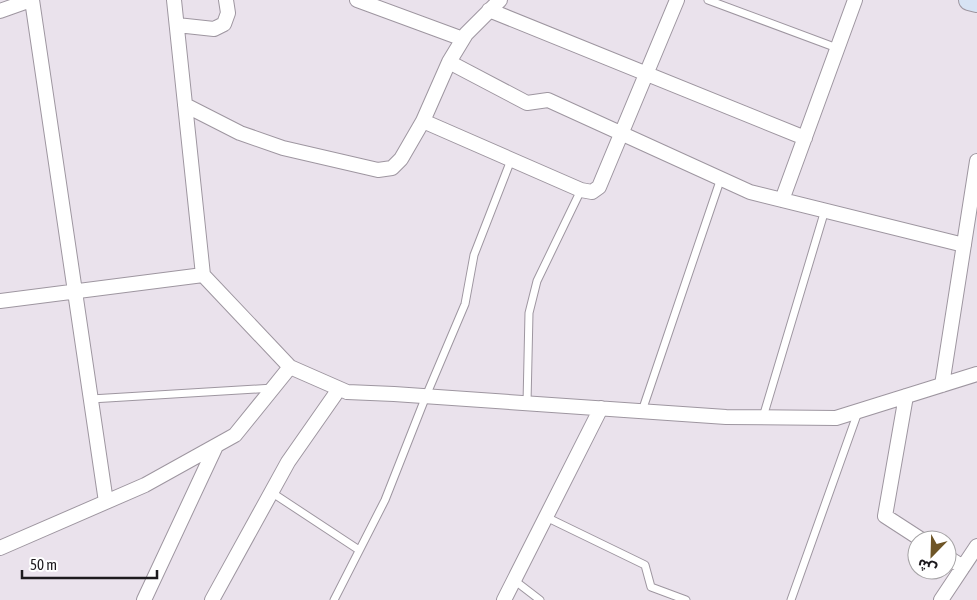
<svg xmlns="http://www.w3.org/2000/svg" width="977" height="600" viewBox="0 0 977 600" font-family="'Asap Condensed','Noto Sans Arabic',sans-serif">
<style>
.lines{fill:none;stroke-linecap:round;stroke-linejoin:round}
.service-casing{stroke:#9e96a0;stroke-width:9}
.minor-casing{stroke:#9e96a0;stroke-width:16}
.secondary-casing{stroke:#9e96a0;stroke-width:22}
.service{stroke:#fff;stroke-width:7}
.minor{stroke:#fff;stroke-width:14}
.secondary{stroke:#d7e3f4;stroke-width:20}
</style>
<rect width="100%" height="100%" fill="#eae2ec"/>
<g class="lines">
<g class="service-casing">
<path id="service" d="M708 0 837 48
M91 399 273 388
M527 403 529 313 537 281 581 190
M642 411 721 178
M763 417 825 210
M271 492 359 550
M546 517 645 565 651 587 686 600
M514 580 540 600
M334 600 385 500 426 396 465 304 474 255 511 160
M791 600 858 412"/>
</g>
<g class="minor-casing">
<path id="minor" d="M32 0 106 502
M174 0 203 275 290 367 347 392 394 394 726 417 836 418 977 374
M357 0 463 39
M489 10 805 138
M0 11 31 0
M177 25 214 29 224 24 228 13 226 0
M449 62 527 103 548 100 750 192 964 245
M185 105 240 133 283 148 378 170 392 168 401 159 423 121 449 62 466 34 500 0
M423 121 581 190 592 192 599 187 677 0
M782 200 855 0
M0 301 203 275
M942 385 977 161
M906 396 885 516 922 540
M0 548 145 485 235 435 290 367
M947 557 963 567
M144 600 216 446
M212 600 288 462 339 389
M504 600 601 408
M941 600 977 546"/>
</g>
<g class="secondary-casing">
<path id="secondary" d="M969 0 977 2"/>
</g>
<use href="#service" class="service"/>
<use href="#minor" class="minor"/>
<use href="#secondary" class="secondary"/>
</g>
<g transform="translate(932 555) rotate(203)"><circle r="24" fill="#ffffff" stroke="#a5a3a5"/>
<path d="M0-4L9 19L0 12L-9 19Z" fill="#6e5526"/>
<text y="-8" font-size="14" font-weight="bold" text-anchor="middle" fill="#1d1a1e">ش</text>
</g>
<path d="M22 570v8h135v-8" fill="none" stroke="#1d1a1e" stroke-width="2.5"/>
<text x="30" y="570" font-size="15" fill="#1d1a1e" stroke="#ffffff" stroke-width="4" paint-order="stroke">50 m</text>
</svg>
